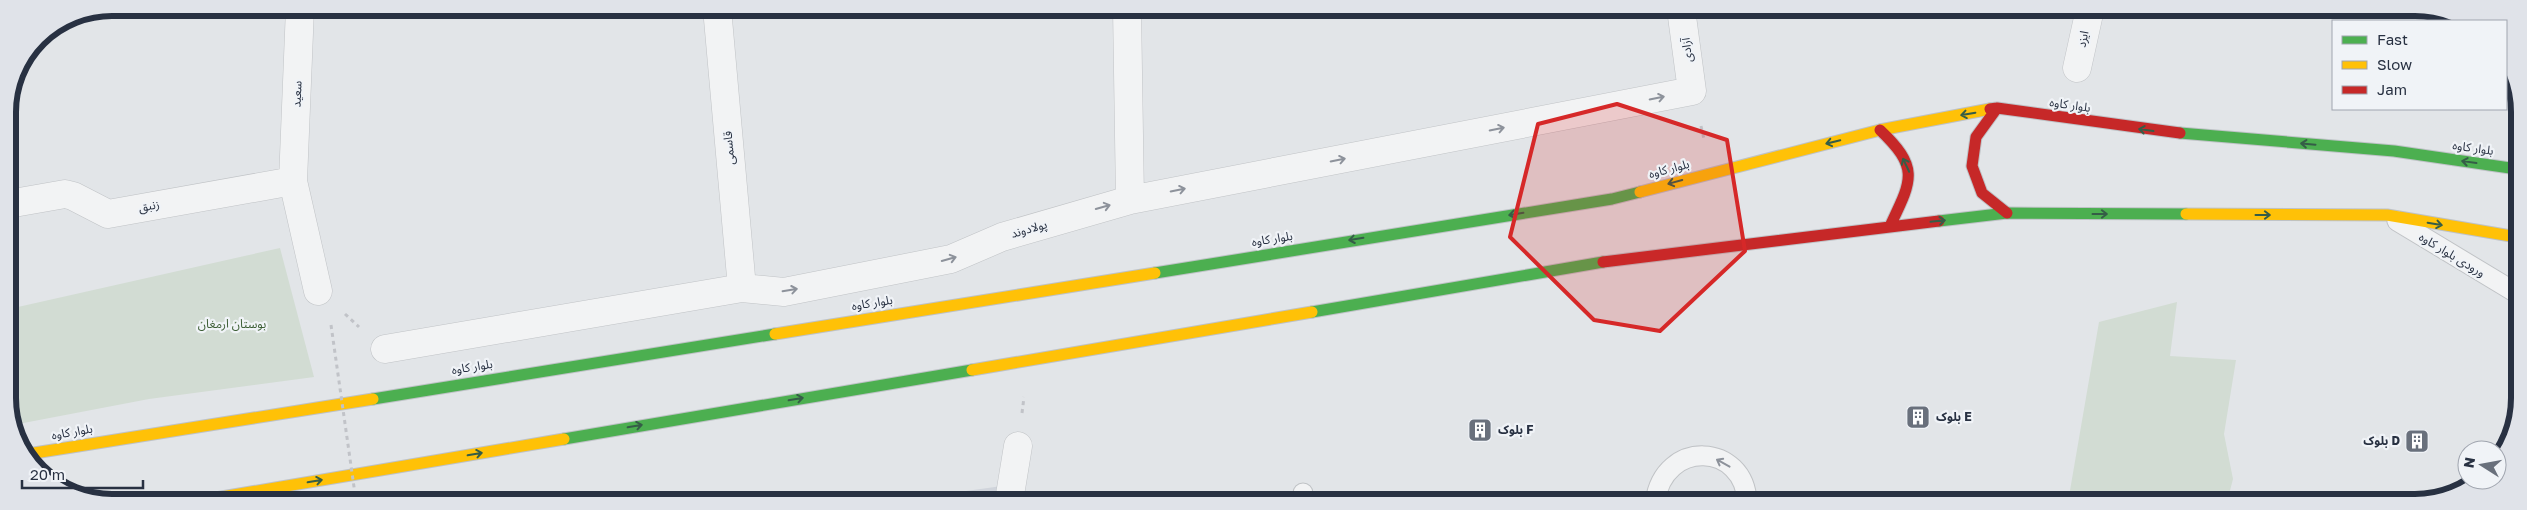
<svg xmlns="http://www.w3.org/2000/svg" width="2527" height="510" viewBox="0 0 2527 510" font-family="'Golos Text','Noto Sans Arabic',sans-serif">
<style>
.built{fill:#d0d4db}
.green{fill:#d2dcd3}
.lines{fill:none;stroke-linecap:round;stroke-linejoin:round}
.lane-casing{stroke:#c0c3c6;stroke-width:21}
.street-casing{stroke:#c0c3c6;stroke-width:29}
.fast-casing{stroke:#bec2c6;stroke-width:13}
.slow-casing{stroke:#bec2c6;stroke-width:13}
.jam-casing{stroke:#bec2c6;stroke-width:13}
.path{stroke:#c1c3c8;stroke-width:3;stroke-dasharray:4 4;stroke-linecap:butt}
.lane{stroke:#f2f3f4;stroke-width:19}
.street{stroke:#f2f3f4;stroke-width:28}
.fast{stroke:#4caf50;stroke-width:11}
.slow{stroke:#ffc107;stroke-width:11}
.jam{stroke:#c62828;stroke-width:11}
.path-bridge{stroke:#c1c3c8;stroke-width:3;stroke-dasharray:4 4;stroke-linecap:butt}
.oneway{stroke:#8d929b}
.oneway2{stroke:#355d47}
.marked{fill:#d62828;fill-opacity:0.2;stroke:#d62828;stroke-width:4;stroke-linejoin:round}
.labels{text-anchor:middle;stroke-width:4.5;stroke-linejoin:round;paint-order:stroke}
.street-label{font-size:12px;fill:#283142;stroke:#f0f3f7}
.park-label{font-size:12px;fill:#3c5e35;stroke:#f0f3f7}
.poi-label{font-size:12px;font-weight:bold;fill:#283142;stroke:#f0f3f7;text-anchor:start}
.rim{fill:none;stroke:#283142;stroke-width:6}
</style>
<rect width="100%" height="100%" fill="#e2e5e8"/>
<path class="built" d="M1002 486 1000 501H894Z"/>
<path class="green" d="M280 248 314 377 149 399 13 425 10 419 9 309Z
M2177 302 2170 356 2236 360 2224 434 2233 479 2227 502H2068L2099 322Z"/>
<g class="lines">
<g class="lane-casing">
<path id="lane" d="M2397 221 2518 294
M1303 501V493
M1655 502C1664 438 1745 443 1747 502"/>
</g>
<g class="street-casing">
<path id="street" d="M300 8 293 181 318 291
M717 8 742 288
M1127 8 1130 200
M2077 68 2090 9
M8 204 65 194 73 196 108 214 293 181
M385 349 742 288 784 292 951 259 1002 237 1130 200 1692 91 1681 9
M1009 501 1018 446"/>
</g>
<g class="fast-casing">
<path id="fast" d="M2180 133 2394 151 2517 169
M1939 221 2007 213 2186 214
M1155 273 1612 199 1640 192
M1312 312 1603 262
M373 399 775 334
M564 439 972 370"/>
</g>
<g class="slow-casing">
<path id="slow" d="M1640 192 1880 130 1990 109
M2186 214 2387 215 2517 237
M775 334 1155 273
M972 370 1312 312
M28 454 373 399
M198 501 564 439"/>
</g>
<g class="jam-casing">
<path id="jam" d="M1997 108 1976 137 1972 166 1982 193 2007 213
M1990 109 1997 108 2180 133
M1880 130C1920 168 1912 180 1890 226
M1603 262 1939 221"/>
</g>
<path class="path" d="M1701 126 1704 139
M345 314 359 327
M1022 413 1024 397"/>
<use href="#lane" class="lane"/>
<use href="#street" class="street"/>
<use href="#fast" class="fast"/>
<use href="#slow" class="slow"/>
<use href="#jam" class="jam"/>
<path class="path-bridge" d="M331 325 356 501"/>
</g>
<defs><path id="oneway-shaft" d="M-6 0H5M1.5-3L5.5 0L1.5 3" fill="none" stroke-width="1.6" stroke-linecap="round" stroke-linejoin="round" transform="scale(1.25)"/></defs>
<g class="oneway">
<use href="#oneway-shaft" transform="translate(1657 98) rotate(-11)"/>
<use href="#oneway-shaft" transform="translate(1497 129) rotate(-11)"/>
<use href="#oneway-shaft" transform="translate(1338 160) rotate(-11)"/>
<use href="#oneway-shaft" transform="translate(1178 190) rotate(-11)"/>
<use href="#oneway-shaft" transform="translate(1103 207) rotate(-16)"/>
<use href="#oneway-shaft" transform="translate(949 259) rotate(-16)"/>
<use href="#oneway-shaft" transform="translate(790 290) rotate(-9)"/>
<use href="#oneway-shaft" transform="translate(1723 463) rotate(-151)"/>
</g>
<g class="oneway2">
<use href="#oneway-shaft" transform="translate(1968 114) rotate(170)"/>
<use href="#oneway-shaft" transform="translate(2146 130) rotate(-172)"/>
<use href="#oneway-shaft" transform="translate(1833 142) rotate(166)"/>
<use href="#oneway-shaft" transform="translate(2308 144) rotate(-175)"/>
<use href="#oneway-shaft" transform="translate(2469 162) rotate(-172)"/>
<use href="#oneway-shaft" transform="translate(1906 165) rotate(-115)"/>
<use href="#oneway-shaft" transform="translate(1675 182) rotate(165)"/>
<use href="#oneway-shaft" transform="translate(1516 214) rotate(171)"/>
<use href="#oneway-shaft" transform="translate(2100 214)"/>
<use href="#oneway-shaft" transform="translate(2263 215)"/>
<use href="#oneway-shaft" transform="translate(1938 221) rotate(-6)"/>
<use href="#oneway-shaft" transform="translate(2435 224) rotate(10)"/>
<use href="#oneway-shaft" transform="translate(1356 239) rotate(171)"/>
<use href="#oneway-shaft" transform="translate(796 399) rotate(-10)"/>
<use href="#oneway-shaft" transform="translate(635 426) rotate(-10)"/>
<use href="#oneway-shaft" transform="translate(475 454) rotate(-10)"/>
<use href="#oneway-shaft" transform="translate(315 481) rotate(-10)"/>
</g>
<path class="marked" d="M1617 104 1727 140 1745 251 1660 331 1594 320 1510 237 1538 124Z"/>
<defs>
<g id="building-square" transform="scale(1.25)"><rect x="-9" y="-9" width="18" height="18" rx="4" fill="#69707c" stroke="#f0f3f7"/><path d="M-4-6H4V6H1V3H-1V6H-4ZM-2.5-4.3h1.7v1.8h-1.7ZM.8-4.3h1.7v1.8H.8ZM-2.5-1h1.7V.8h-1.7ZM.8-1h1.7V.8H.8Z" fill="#fff"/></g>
</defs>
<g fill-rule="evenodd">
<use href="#building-square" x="1918" y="417"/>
<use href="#building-square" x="1480" y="430"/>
<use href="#building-square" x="2417" y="441"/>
</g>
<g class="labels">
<g class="street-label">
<text transform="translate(2083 39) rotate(-78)" y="4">ایزد</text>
<text transform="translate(1687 50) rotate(-97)" y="4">آزادی</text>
<text transform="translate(297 94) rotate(-88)" y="4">سعید</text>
<text transform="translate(2070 105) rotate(8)" y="4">بلوار کاوه</text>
<text transform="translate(729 148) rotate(-95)" y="4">قاسمی</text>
<text transform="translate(2473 148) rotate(8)" y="4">بلوار کاوه</text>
<text transform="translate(1669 169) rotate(-15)" y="4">بلوار کاوه</text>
<text transform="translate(149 206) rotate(-10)" y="4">زنبق</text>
<text transform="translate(1029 229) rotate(-16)" y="4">پولادوند</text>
<text transform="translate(1272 239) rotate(-9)" y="4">بلوار کاوه</text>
<text transform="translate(2452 255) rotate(31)" y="4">ورودی بلوار کاوه</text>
<text transform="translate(872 303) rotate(-9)" y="4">بلوار کاوه</text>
<text transform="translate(472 367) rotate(-9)" y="4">بلوار کاوه</text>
<text transform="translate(72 432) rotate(-10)" y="4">بلوار کاوه</text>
</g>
<g class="park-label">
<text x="232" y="328">بوستان ارمغان</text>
</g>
<g class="poi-label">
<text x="1936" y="421">بلوک E</text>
<text x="1498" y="434">بلوک F</text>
<text x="2400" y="445" text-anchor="end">بلوک D</text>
</g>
</g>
<path d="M0 0H2527V510H0ZM112 16H2415A96 96 0 0 1 2511 112V398A96 96 0 0 1 2415 494H112A96 96 0 0 1 16 398V112A96 96 0 0 1 112 16Z" fill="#e0e3e9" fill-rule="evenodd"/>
<path class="rim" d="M112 16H2415A96 96 0 0 1 2511 112V398A96 96 0 0 1 2415 494H112A96 96 0 0 1 16 398V112A96 96 0 0 1 112 16Z"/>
<rect x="2332" y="20" width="175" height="90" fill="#f0f3f7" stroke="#a0a5af"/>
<rect x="2342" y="36" width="25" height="8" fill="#4caf50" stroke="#a0a5af"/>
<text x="2377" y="45" font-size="15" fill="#283142">Fast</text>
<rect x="2342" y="61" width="25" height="8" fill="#ffc107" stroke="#a0a5af"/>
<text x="2377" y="70" font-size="15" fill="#283142">Slow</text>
<rect x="2342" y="86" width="25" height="8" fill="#c62828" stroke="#a0a5af"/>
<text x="2377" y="95" font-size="15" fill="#283142">Jam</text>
<g transform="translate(2482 465) rotate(281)"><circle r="24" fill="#f0f3f7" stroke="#a0a5af"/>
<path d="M0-4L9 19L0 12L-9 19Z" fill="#69707c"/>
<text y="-8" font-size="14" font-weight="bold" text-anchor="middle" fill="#283142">N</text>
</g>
<path d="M22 480v8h121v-8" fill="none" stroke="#283142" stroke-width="2.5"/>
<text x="30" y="480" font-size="15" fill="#283142" stroke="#f0f3f7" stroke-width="4" paint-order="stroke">20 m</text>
</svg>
